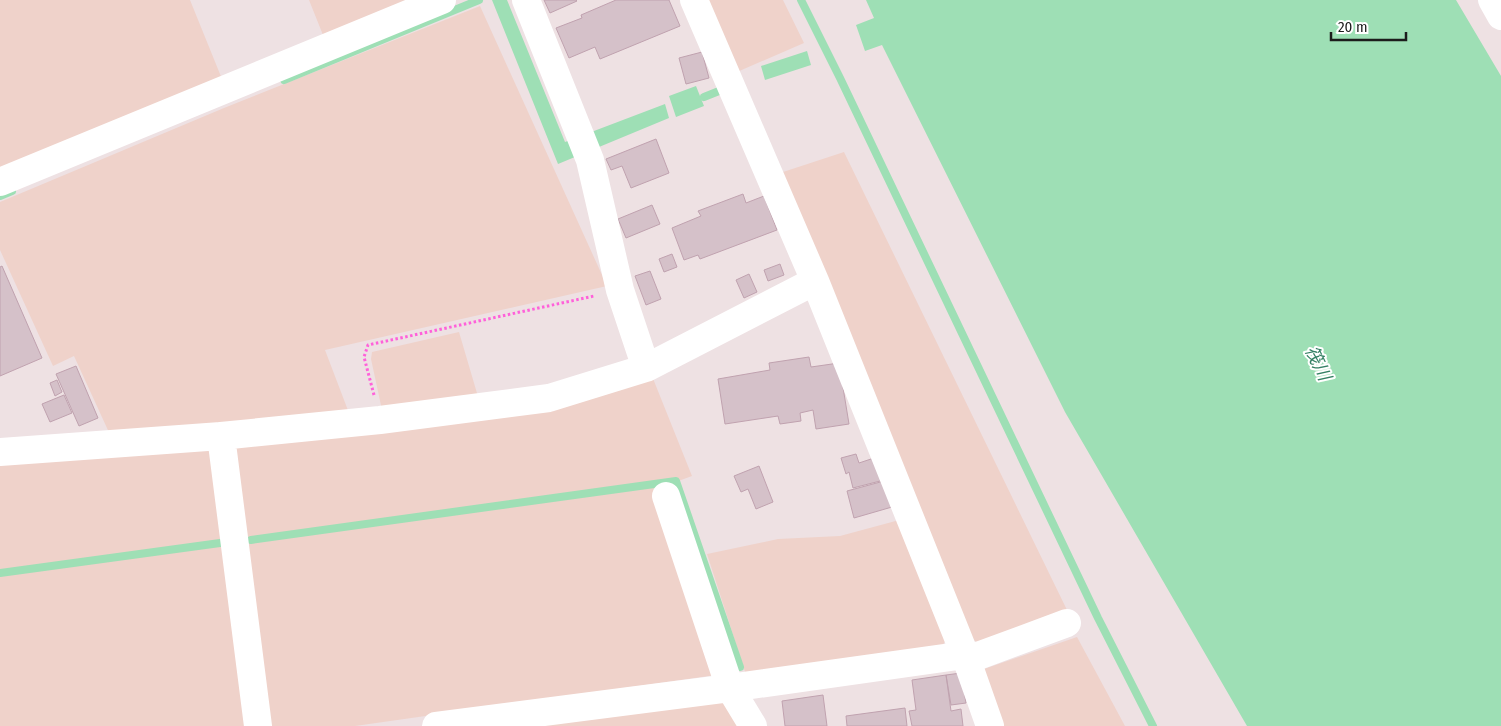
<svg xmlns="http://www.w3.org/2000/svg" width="1501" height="726" viewBox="0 0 1501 726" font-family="'Fira Sans Condensed','Noto Sans JP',sans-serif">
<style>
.farmland{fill:#efd2ca}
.water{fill:#9edfb5}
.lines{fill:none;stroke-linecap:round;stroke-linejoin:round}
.stream{stroke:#9edfb5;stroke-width:8}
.building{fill:#d5c1c9;stroke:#c0a2af}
.path{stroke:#ff61da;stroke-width:3;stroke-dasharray:2.5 2.5;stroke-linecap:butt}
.minor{stroke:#fff;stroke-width:28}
.labels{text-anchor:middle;stroke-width:4;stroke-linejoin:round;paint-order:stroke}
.water-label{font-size:18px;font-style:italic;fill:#358064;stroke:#fff}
</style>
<rect width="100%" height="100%" fill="#eee1e3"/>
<path class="farmland" d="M0 0H190L222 79 0 169Z
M309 0H407L323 35Z
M705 0H783L804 43 737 72Z
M480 6 607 286 325 350 349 413 112 439 74 356 53 366 0 250V202L224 108Z
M844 152 1067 610 982 645 968 637 780 173Z
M459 332 479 400 382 410 371 359 372 352Z
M652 376 692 476 654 490 716 675 355 726H267L231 441Z
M213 442 251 726H0V459Z
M903 519 950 634 942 646 746 675 707 554 778 539 840 536Z
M1077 637 1125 726H1002L984 669Z
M722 699 740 726H516Z"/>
<path class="water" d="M492 0H507L565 142 665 104 669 118 558 164Z
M866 0H1456L1501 76V726H1247L1065 412 882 45 865 51 856 25 874 18Z
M807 51 811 65 765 80 761 66Z
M696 86 704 106 676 117 669 96Z"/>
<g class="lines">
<path class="stream" d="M801 0 840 78 1098 618 1153 726
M284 80 479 0
M704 97 719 91
M0 196 12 191
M251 540 676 481 740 667
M0 573 220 543"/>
</g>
<path class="building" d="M544 0H576L577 1 550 13Z
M616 0H669L680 26 600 59 595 47 569 58 556 28 582 18 581 15Z
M702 52 709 78 686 84 679 58Z
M656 139 669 173 631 188 622 166 611 170 606 159Z
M743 194 746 203 764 196 777 230 700 259 698 255 684 260 672 228 701 216 698 211Z
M652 205 660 224 626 238 618 219Z
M672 254 677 267 664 272 659 259Z
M780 264 784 275 768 281 764 270Z
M2 266 42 358 0 376V267Z
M650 271 661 299 646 305 635 276Z
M749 274 757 292 744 298 736 280Z
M809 357 811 367 839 363 849 424 816 429 813 410 800 413 801 421 780 424 778 416 725 424 718 379 770 370 769 363Z
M76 366 98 418 79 426 56 374Z
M57 380 62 392 55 396 50 383Z
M64 395 72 413 50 422 42 404Z
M856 454 859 463 877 457 884 480 853 488 849 472 846 474 841 458Z
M759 466 773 502 756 509 748 489 741 492 734 476Z
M884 481 892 507 854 518 847 491Z
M961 673 966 703 951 705 946 675Z
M946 675 951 711 961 709 963 726H912L909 711 916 710 912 680Z
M823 695 827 726H785L782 701Z
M905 708 907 726H847L846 716Z"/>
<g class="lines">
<path class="path" d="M374 395 364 357 368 345 594 296"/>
<path class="minor" d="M526 0 590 160 620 290 646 368
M694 0 815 281 965 655 990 726
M1492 0 1501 16
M0 182 442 0
M221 436 258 726
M0 452 221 436 380 420 549 398 646 368 815 281
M666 496 730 688 753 726
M967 660 1067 623
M436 726 730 688 965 655"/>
</g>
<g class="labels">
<g class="water-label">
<text transform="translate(1318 363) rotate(64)" y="6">筏川</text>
</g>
</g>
<path d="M1331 32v8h75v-8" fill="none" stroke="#1c1c1c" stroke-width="2.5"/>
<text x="1338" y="32" font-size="15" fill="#1c1c1c" stroke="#ffffff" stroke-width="4" paint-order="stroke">20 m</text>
</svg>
